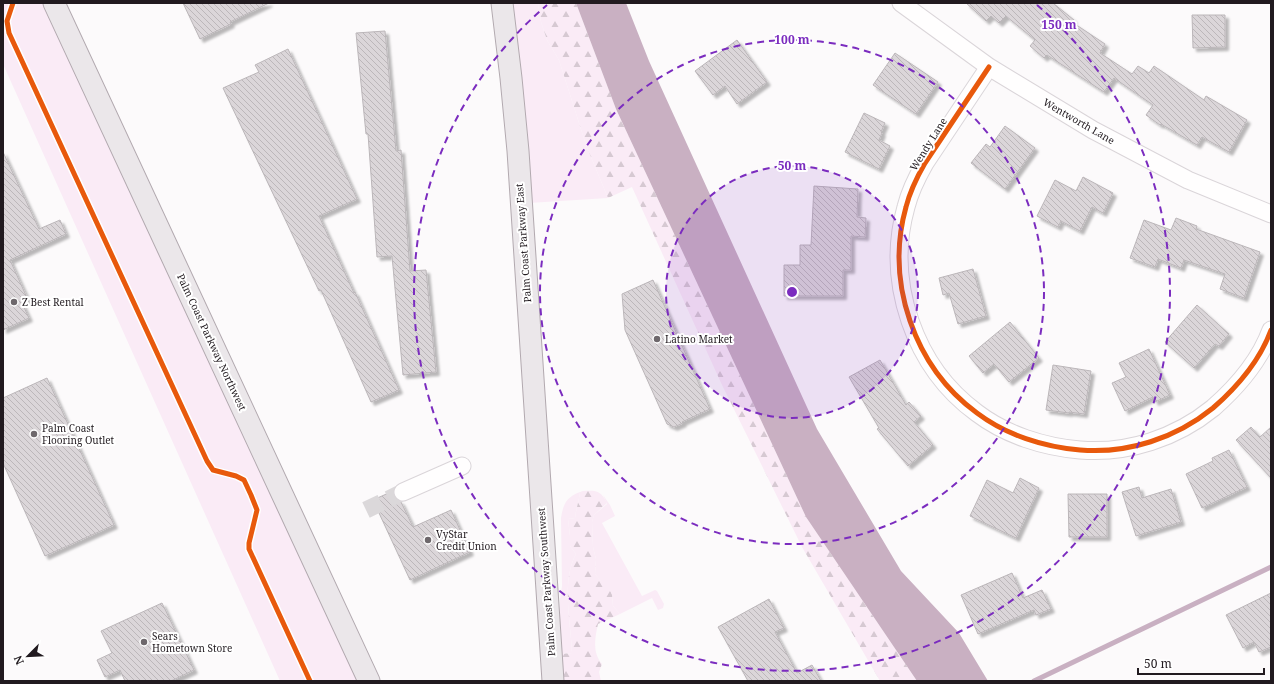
<svg xmlns="http://www.w3.org/2000/svg" width="1274" height="684" viewBox="0 0 1274 684" font-family="'Noto Serif',serif">
<style>
.grass{fill:#faebf6}
.forest{fill:url(#forest-firs)}
.water{fill:#c9b0c2}
.lines{fill:none;stroke-linecap:round;stroke-linejoin:round}
.stream{stroke:#c9b0c2;stroke-width:5}
.building{fill:url(#building-back-hatch);stroke:#bbb6b9;filter:url(#shadow)}
.minor-tunnel{stroke:#dbd8da;stroke-width:17;stroke-dasharray:17 8;stroke-linecap:butt}
.minor-casing{stroke:#dad5d9;stroke-width:19}
.major-casing{stroke:#b2a9af;stroke-width:23}
.minor{stroke:#fffefe;stroke-width:17}
.major{stroke:#ebe7ea;stroke-width:21}
.cycleway-casing{stroke:#fff;stroke-width:8}
.cycleway{stroke:#e8590c;stroke-width:5}
.ring{fill:none;stroke:#7b2cbf;stroke-width:2;stroke-dasharray:7 5}
.poi-dot{fill:#6e686c;stroke:#fff;stroke-width:1.5}
.labels{text-anchor:middle;stroke-width:4;stroke-linejoin:round;paint-order:stroke}
.street-label{font-size:10px;fill:#211a1f;stroke:#fff}
.poi-label{font-size:10px;fill:#211a1f;stroke:#fff;text-anchor:start}
.centre{fill:#7b2cbf;stroke:#fff;stroke-width:2}
.ring-label{font-size:12px;text-anchor:middle;font-weight:bold;fill:#7b2cbf;stroke:#fff;stroke-width:4;stroke-linejoin:round;paint-order:stroke}
</style>
<defs>
<pattern id="forest-firs" width="22" height="20" patternUnits="userSpaceOnUse"><rect width="22" height="20" fill="#faebf6"/><path d="M5 1l3.5 6h-7zM16 11l3.5 6h-7z" fill="#d6c9d2"/></pattern>
<pattern id="building-back-hatch" width="6" height="6" patternUnits="userSpaceOnUse"><rect width="6" height="6" fill="#dbd6d9"/><path d="M-1 5l2 2M0 0l6 6M5-1l2 2" fill="none" stroke="#bcb7ba"/></pattern>
<filter id="shadow"><feDropShadow dx="3.5" dy="3.5" stdDeviation="1" flood-color="#0004"/></filter>
</defs>
<rect width="100%" height="100%" fill="#fcfafb"/>
<path class="grass" d="M3 3H44L359 681H280L3 64Z
M510 3H538L541 22 547 40 559 60 586 145 608 198 529 203Z
M580 492C579 501 576 509 575 518L568 519 570 536V546L576 554C561 581 571 623 572 653L561 654 559 632 560 599 562 586 561 518C563 505 566 497 580 492Z
M603 495 610 505 615 516 602 523 642 596 655 590 657 591 664 604 663 608 658 610 652 598 620 614 613 606 612 595 595 574 596 559 593 547 592 522 594 515 607 504Z"/>
<path class="forest" d="M538 3H576L616 109 806 517 917 681H880L802 547 722 385 632 187 608 198 586 145 559 60 547 40 541 22Z
M583 491C597 490 601 491 607 503L594 515 592 522 593 547 596 559 595 574 601 581 608 585 612 595 613 606 620 614 598 624C595 638 592 652 602 664L599 672 601 681H563L561 654 572 653C571 623 561 581 576 554L570 546V536L568 519 575 518C576 509 579 501 580 492Z"/>
<path class="water" d="M576 3H626L649 61 817 429 901 571 959 633 988 681H917L806 517 616 109Z"/>
<g class="lines">
<path class="stream" d="M1034 681 1271 567"/>
</g>
<path class="building" d="M183 3H269L230 22 231 24 200 39Z
M966 3H1053L1074 20 1072 22 1105 44 1100 53 1132 74 1138 66 1149 73 1154 66 1204 100 1206 96 1247 120 1229 152 1202 137 1197 145 1161 124 1160 125 1146 115 1153 105 1114 78 1104 92 1047 55 1044 58 1030 46 1035 40 1006 16 999 23 991 16 986 21Z
M1192 15H1225V47L1193 48Z
M385 31 396 151 401 150 410 271 426 270 436 372 403 375 392 256 377 257 368 134H366L356 33Z
M737 40 767 82 737 104 725 86 713 95 695 71Z
M288 49 324 127 357 199 319 216 354 293 355 292 399 390 371 402 321 290 319 291 223 88 259 72 255 65Z
M895 53 938 82 916 114 873 85Z
M864 113 885 123 881 132 882 133 879 140 890 146 879 169 845 152Z
M1005 126 1035 148 1005 189 971 163 986 144 990 147Z
M3 152 39 229 60 220 66 234 10 260 28 300 22 303 29 318 3 330Z
M1083 177 1113 193 1103 213 1092 207 1080 231 1061 221 1058 227 1037 216 1055 180 1076 191Z
M814 186 858 189 857 217 866 218 865 237 851 236V270H843V296H784V265H800V245H811Z
M1176 218 1197 226 1196 229 1260 252 1244 298 1220 289 1225 274 1184 260 1181 268 1158 259 1155 267 1130 258 1144 220 1171 230Z
M973 269 986 316 958 324 949 293 943 295 939 278Z
M653 280 710 409 682 422 683 423 674 427 667 424 625 330 622 294Z
M1197 305 1229 334 1219 346 1215 344 1194 368 1165 342Z
M1010 322 1039 358 1009 382 994 364 983 373 969 356Z
M1149 349 1170 395 1155 402 1153 397 1125 411 1112 383 1126 377 1119 363Z
M880 360 906 405 909 402 921 416 914 422 933 445 908 466 877 429 879 428 849 377Z
M1053 365 1091 371 1084 414 1069 412V413L1046 410Z
M47 378 114 525 45 556 3 463V398Z
M1251 427 1260 437 1271 427V478L1236 440Z
M1229 450 1247 487 1202 508 1186 474 1213 461 1212 458Z
M1020 478 1039 488 1016 538 970 516 987 480 1013 493Z
M1139 487 1142 498 1171 489 1181 522 1136 536 1122 492Z
M393 491 394 496 397 500 401 502 413 527 451 510 470 552 410 580 373 500Z
M1068 494H1107V537H1069Z
M1012 573 1023 598 1042 590 1051 609 1036 615 1034 610 978 634 961 595Z
M1271 593V647L1259 652 1254 642 1243 648 1226 615Z
M769 599 784 628 775 632 797 673 812 665 821 681H748L718 627Z
M162 603 194 670 171 681H125L120 670 105 677 97 660 112 653 101 631Z"/>
<g class="lines">
<path class="minor-tunnel" d="M366 510 403 492"/>
<g class="minor-casing">
<path id="minor" d="M901 3 989 67 1093 130 1188 180 1271 214
M989 67 925 163C917 177 910 191 906 207 885 282 914 367 977 413 1006 435 1044 447 1080 450 1128 454 1176 438 1213 408 1237 387 1260 360 1271 330
M403 492 462 466"/>
</g>
<g class="major-casing">
<path id="major" d="M54 3 369 681
M502 3 511 78 518 151 553 681"/>
</g>
<use href="#minor" class="minor"/>
<use href="#major" class="major"/>
<g class="cycleway-casing">
<path id="cycleway" d="M13 3 7 21 9 33 207 461 213 470 236 476 244 480 251 495 257 510 249 543V549L310 681
M989 67 925 163C917 177 910 191 906 207 885 282 914 367 977 413 1006 435 1044 447 1080 450 1128 454 1176 438 1213 408 1237 387 1260 360 1271 330"/>
</g>
<use href="#cycleway" class="cycleway"/>
</g>
<circle cx="792" cy="292" r="126" fill="#7b2cbf" fill-opacity=".12"/>
<g class="ring">
<circle cx="792" cy="292" r="126"/>
<circle cx="792" cy="292" r="252"/>
<path d="M1037 5A378 378 0 1 1 547 5"/>
</g>
<g class="poi-dot">
<circle cx="14" cy="302" r="4"/>
<circle cx="657" cy="339" r="4"/>
<circle cx="34" cy="434" r="4"/>
<circle cx="428" cy="540" r="4"/>
<circle cx="144" cy="642" r="4"/>
</g>
<g class="labels">
<g class="street-label">
<text transform="translate(1079 121) rotate(30)" y="4">Wentworth Lane</text>
<text transform="translate(928 144) rotate(-58)" y="4">Wendy Lane</text>
<text transform="translate(523 243) rotate(-94)" y="4">Palm Coast Parkway East</text>
<text transform="translate(212 342) rotate(65)" y="4">Palm Coast Parkway Northwest</text>
<text transform="translate(546 582) rotate(-94)" y="4">Palm Coast Parkway Southwest</text>
</g>
<g class="poi-label">
<text x="22" y="306">Z Best Rental</text>
<text x="665" y="343">Latino Market</text>
<text x="42" y="432">Palm Coast<tspan x="42" dy="12">Flooring Outlet</tspan></text>
<text x="436" y="538">VyStar<tspan x="436" dy="12">Credit Union</tspan></text>
<text x="152" y="640">Sears<tspan x="152" dy="12">Hometown Store</tspan></text>
</g>
</g>
<circle cx="792" cy="292" r="6" class="centre"/>
<g class="ring-label">
<text x="1059" y="29">150 m</text>
<text x="792" y="44">100 m</text>
<text x="792" y="170">50 m</text>
</g>
<rect width="1274" height="684" fill="none" stroke="#211a1f" stroke-width="8"/>
<g transform="translate(28 656) rotate(246)" stroke="#ffffff" stroke-width="3" paint-order="stroke">
<path d="M0-3L7 15L0 10L-7 15Z" fill="#211a1f"/>
<text y="-6" font-size="11" font-weight="bold" text-anchor="middle" fill="#211a1f">N</text>
</g>
<path d="M1138 668v6h126v-6" fill="none" stroke="#211a1f" stroke-width="2"/>
<text x="1144" y="668" font-size="12" fill="#211a1f" stroke="#ffffff" stroke-width="3" paint-order="stroke">50 m</text>
</svg>
